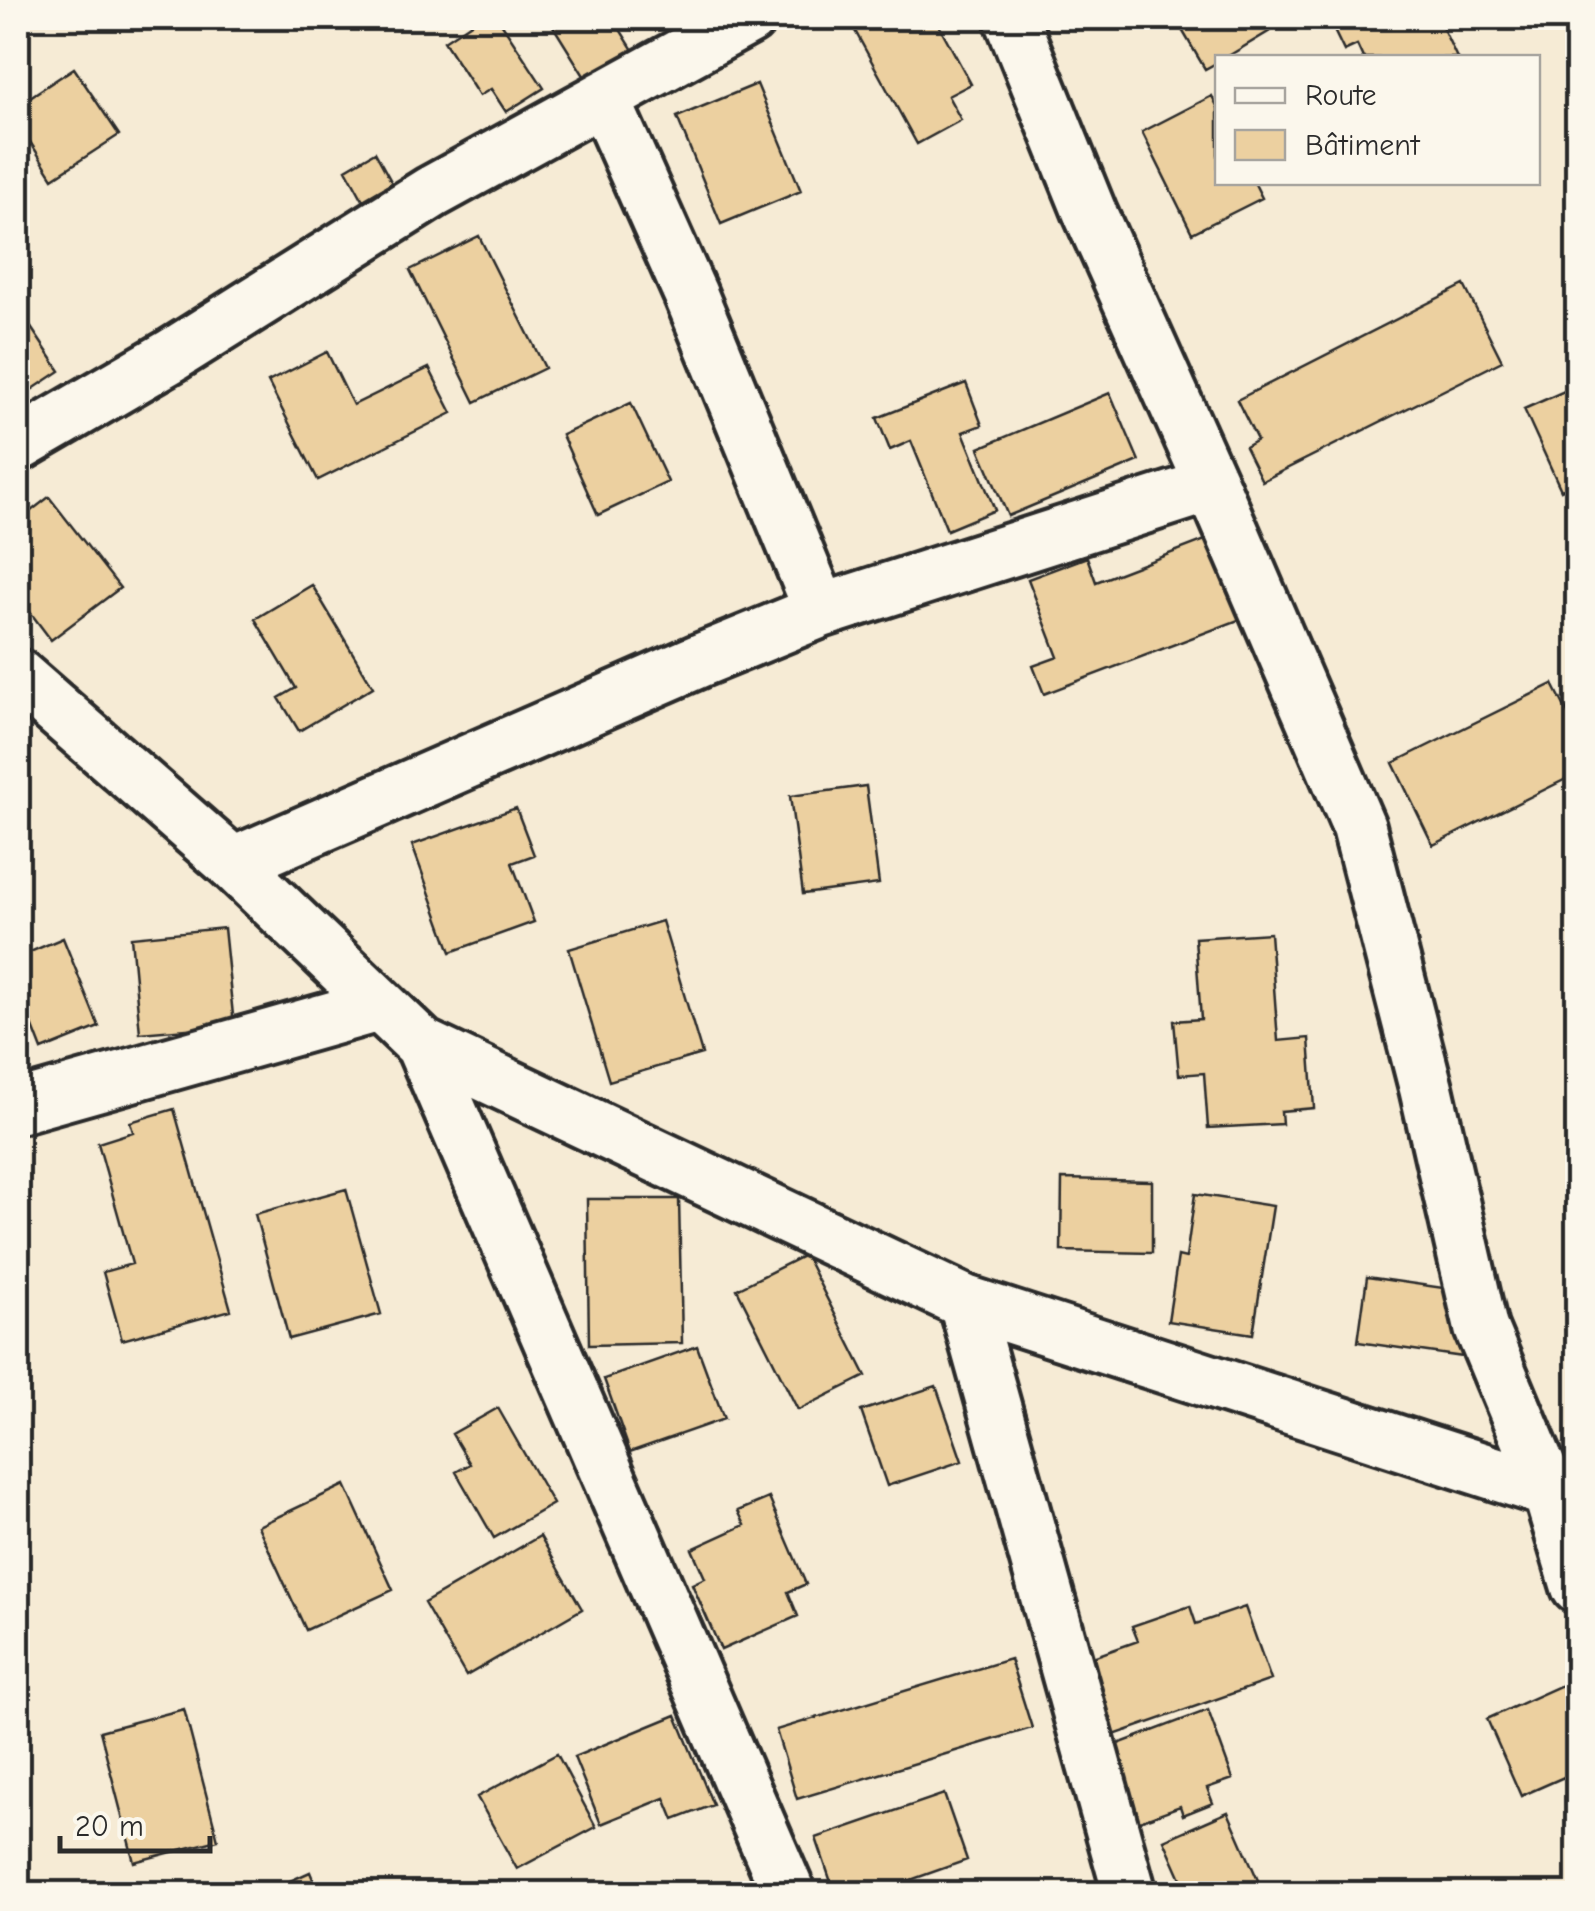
<svg xmlns="http://www.w3.org/2000/svg" width="1595" height="1911" viewBox="0 0 1595 1911" font-family="'Comic Neue',sans-serif">
<style>
.building{fill:#ecd0a0;stroke:#2b2b2b;stroke-width:2.5}
.lines{fill:none;stroke-linecap:round;stroke-linejoin:round}
.street-casing{stroke:#2b2b2b;stroke-width:60}
.street{stroke:#fbf7ec;stroke-width:52}
</style>
<rect width="100%" height="100%" fill="#f6ebd5"/>
<filter id="ink" filterUnits="userSpaceOnUse"><feTurbulence type="fractalNoise" baseFrequency=".01" numOctaves="2"/><feDisplacementMap in="SourceGraphic" scale="20" xChannelSelector="R" yChannelSelector="G"/><feConvolveMatrix kernelMatrix="1 2 1 2 8 2 1 2 1" color-interpolation-filters="sRGB"/></filter>
<g filter="url(#ink)">
<path class="building" d="M479 18H498L544 88 506 112 491 89 479 96 444 41Z
M548 18H613L633 50 586 79Z
M848 18H935L971 84 948 96 961 120 917 144Z
M1175 18H1282L1285 22 1225 58H1218V62L1205 69Z
M1328 18H1438L1457 58H1363L1357 45 1344 51Z
M74 68 119 135 53 178 18 123V105Z
M757 84 801 191 721 224 677 117Z
M1212 96 1218 108V182H1254L1262 198 1192 233 1142 132Z
M375 152 392 183 363 200 346 169Z
M479 236 545 368 475 402 410 270Z
M1464 285 1502 361 1262 481 1245 447 1257 440 1237 400Z
M18 308 60 371 18 399Z
M327 352 353 405 429 368 452 413 318 480 268 382Z
M966 383 982 425 963 432 995 510 947 530 911 441 890 450 877 418Z
M1578 385V482L1561 490 1524 409Z
M1110 393 1139 461 1008 516 979 448Z
M631 403 668 482 598 515 562 435Z
M49 497 120 588 51 640 18 596V521Z
M1218 535 1249 616 1044 694 1033 666 1058 657 1028 579 1087 557 1096 582Z
M312 585 373 687 299 731 279 698 296 688 255 619Z
M1553 684 1578 733V773L1433 845 1393 763Z
M866 786 879 884 803 894 790 796Z
M516 808 534 855 512 863 534 922 451 952 412 845Z
M1578 854V880L1575 881 1566 858Z
M662 921 702 1054 609 1081 569 949Z
M224 928 234 1025 140 1033 131 937Z
M1270 933 1278 1041 1309 1038 1314 1108 1281 1111 1282 1124 1208 1128 1204 1073 1179 1075 1174 1021 1201 1019 1195 938Z
M63 938 99 1027 42 1050 18 988V957Z
M174 1109 231 1310 122 1340 103 1272 132 1264 98 1143 133 1132 130 1122Z
M1062 1179 1152 1181V1253L1061 1251Z
M346 1189 381 1314 289 1339 255 1214Z
M1195 1194 1273 1206 1253 1334 1168 1321 1178 1256 1186 1258Z
M587 1199H679L682 1343 589 1345Z
M805 1255 866 1376 798 1410 737 1289Z
M1367 1277 1471 1292 1463 1357 1358 1342Z
M697 1346 724 1419 630 1452 604 1379Z
M936 1386 962 1461 887 1486 861 1411Z
M498 1408 553 1504 494 1538 456 1472 470 1464 452 1434Z
M345 1485 393 1590 306 1630 258 1526Z
M769 1498 806 1584 788 1592 798 1616 721 1650 692 1584 705 1578 692 1549 745 1525 738 1511Z
M540 1536 582 1609 466 1676 424 1603Z
M1190 1606 1196 1624 1245 1607 1271 1680 1114 1735 1087 1659 1138 1641 1132 1626Z
M1010 1659 1032 1728 797 1799 776 1730Z
M1573 1680 1578 1689V1800L1575 1801 1564 1777 1521 1796 1487 1719Z
M184 1709 218 1840 134 1862 100 1731Z
M1208 1710 1233 1779 1207 1788 1213 1803 1183 1815 1180 1806 1137 1822 1110 1747Z
M676 1715 713 1805 674 1820 665 1798 601 1824 574 1757Z
M557 1754 596 1827 517 1869 477 1797Z
M944 1794 967 1860 871 1894H835L816 1838Z
M1228 1812 1264 1894H1188L1164 1840Z
M310 1872 319 1894H261Z"/>
<g class="lines">
<g class="street-casing">
<path id="street" d="M1011 18 1090 213 1212 485 1359 827 1426 1088 1481 1328 1549 1491 1578 1587
M603 98 690 293 821 611
M18 445 171 356 432 192 749 18
M18 676 233 864 422 1045 965 1302 1549 1491 1578 1495
M233 864 701 660 821 611 1212 485
M422 1045 789 1894
M18 1107 379 1005
M965 1302 1130 1894"/>
</g>
<use href="#street" class="street"/>
</g>
</g>
<rect width="1595" height="1911" fill="none" stroke="#fbf7ec" stroke-width="60"/>
<rect x="30" y="30" width="1535" height="1851" fill="none" stroke="#2b2b2b" stroke-width="4" filter="url(#ink)"/>
<rect x="1215" y="55" width="325" height="130" fill="#fbf7ec" stroke="#a8a59f" stroke-width="2.5"/>
<rect x="1235" y="88" width="50" height="15" fill="#fbf7ec" stroke="#a8a59f" stroke-width="2.5"/>
<text x="1305" y="105" font-size="30" fill="#2b2b2b">Route</text>
<rect x="1235" y="130" width="50" height="30" fill="#ecd0a0" stroke="#a8a59f" stroke-width="2.5"/>
<text x="1305" y="155" font-size="30" fill="#2b2b2b">Bâtiment</text>
<path d="M60 1836v15h150v-15" fill="none" stroke="#2b2b2b" stroke-width="5"/>
<text x="75" y="1836" font-size="30" fill="#2b2b2b" stroke="#fbf7ec" stroke-width="8" paint-order="stroke">20 m</text>
</svg>
